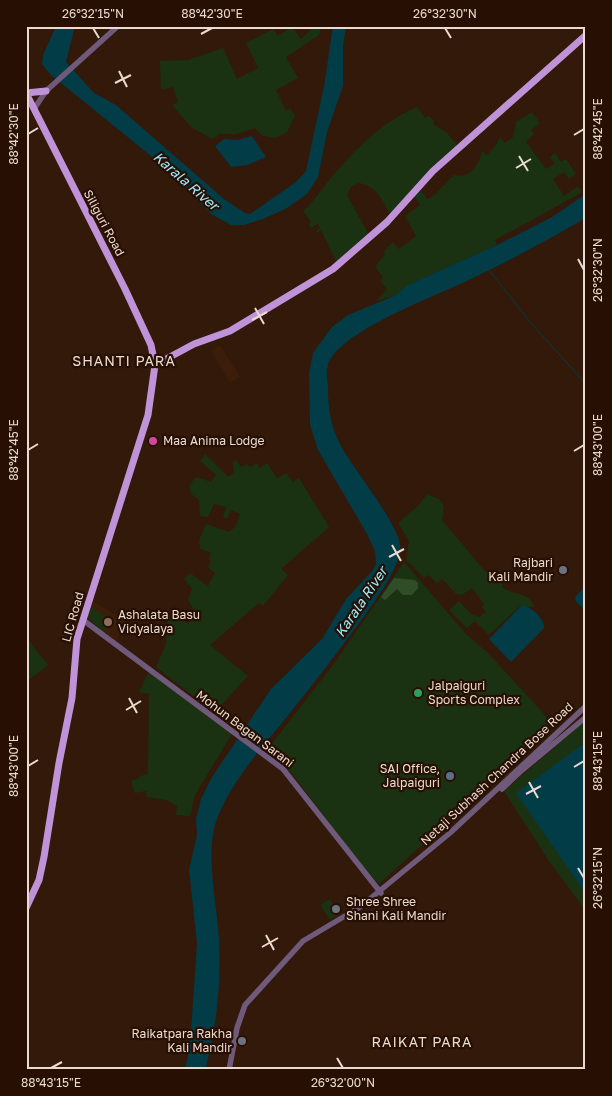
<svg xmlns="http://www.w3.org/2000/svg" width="612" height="1096" viewBox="0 0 612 1096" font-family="'Golos Text',sans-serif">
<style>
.built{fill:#3c1d09}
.green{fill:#1b3212}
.forest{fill:#314d27}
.water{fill:#023c46}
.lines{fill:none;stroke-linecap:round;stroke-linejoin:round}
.stream{stroke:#023c46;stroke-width:1}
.minor{stroke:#6f5a7c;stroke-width:5.5}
.major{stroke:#c093d9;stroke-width:7}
.ticks{fill:none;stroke:#ebdad0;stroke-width:2}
.hotel-dot{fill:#d1479c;stroke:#271003;stroke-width:2}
.worship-dot{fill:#6b7280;stroke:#271003;stroke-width:2}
.education-dot{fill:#8d6e63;stroke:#271003;stroke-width:2}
.leisure-dot{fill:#2e9e5b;stroke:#271003;stroke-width:2}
.service-dot{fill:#5c6f8a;stroke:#271003;stroke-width:2}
.labels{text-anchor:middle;stroke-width:4.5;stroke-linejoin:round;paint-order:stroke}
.street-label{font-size:12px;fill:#ebdad0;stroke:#271003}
.poi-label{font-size:12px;fill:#ebdad0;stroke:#271003;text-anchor:start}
.water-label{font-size:14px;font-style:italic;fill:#9debfc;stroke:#271003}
.neighbourhood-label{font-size:14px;letter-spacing:1px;fill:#ebdad0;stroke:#271003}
.neatline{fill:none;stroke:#ebdad0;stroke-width:2}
.ticks-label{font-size:12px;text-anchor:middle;fill:#ebdad0}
</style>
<rect width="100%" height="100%" fill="#32190a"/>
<path class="built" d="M220 345 240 377 230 383 211 351Z
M93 601 127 622 116 641 87 617Z"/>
<path class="green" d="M315 26H321L319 35 286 57 298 78 276 90 286 111 290 108 295 116 287 132 275 138 263 136 255 128 237 134H220L212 139 191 127 172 105 178 102 173 87 161 90 160 61 188 60 223 48 237 79 258 68 246 43 273 29 278 36 292 27 301 39Z
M417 107 425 118 429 116 434 121 433 124 447 133 457 145 432 168 391 216C383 201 377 186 359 183L351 187 347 195 369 235 336 261 321 230 317 233 316 231 320 228 318 224 311 228 309 224 311 222 303 211C316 200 324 185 336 172 359 146 384 121 417 107Z
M532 112 540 123 531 130 534 134 526 142 546 169 554 164 550 157 555 153 561 162 566 159 576 174 569 179 564 172 553 179 564 196 577 187 581 189V193L495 240 497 245 408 285 394 296 376 301 387 289 380 281 383 277 375 266 385 255 384 251 393 242 399 249 416 236 405 216 420 205 414 196 421 190 427 199C436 197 446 181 454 175 471 179 479 164 482 151L487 155 496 145 500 137 505 143 513 137 516 122Z
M205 454 228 477 234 473 233 462 236 460 241 467 247 464 250 467 257 463 260 468 267 463 277 478 286 473 293 482 299 478 329 527 281 569 288 575 263 606 259 603 210 645 248 676 217 710 206 706 156 667 166 644 168 619 175 613 188 624 196 613 188 600 192 589 184 579 190 573 208 586 215 573 208 567 211 561 209 559 211 553 200 549 199 540 206 524 229 532 236 526 240 514 231 510 227 519 223 517 226 507 214 504 208 517 200 516 199 500 191 494 189 486 194 479 198 477 211 482 216 475 200 461Z
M427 494 439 499 444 506 442 520 483 569 489 574H499L504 581 502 587C514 596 530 591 534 607L520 606 489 635 475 621 467 628 449 610 459 601 471 614 479 617 486 612 482 607 484 604 472 588 462 595 456 594 442 579 437 583 428 575 424 578 406 560 409 541 398 523 419 505Z
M404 562 467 635 489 654 554 725 379 884 357 860 294 776 279 762 271 745 336 661Z
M91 607 111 620 104 632 87 617Z
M26 637 48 665 26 682Z
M149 672 233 732 195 795 190 816 176 815 177 806 166 800 147 797 146 791 135 793 132 785V780L139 779 140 776 148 774 149 694 139 692Z
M586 720V911L549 861 504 791Z
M330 899 338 915 330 920 320 905Z"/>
<path class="forest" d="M394 578 415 580 418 583V588L412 595H403L397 589 385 600 381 597Z"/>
<path class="water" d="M56 26H75L66 62 94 93 116 105 224 199 245 213 250 214 296 182 306 171 324 86 333 26H346L343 46V86L327 132 318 177 307 194 287 208 263 219 244 225H231L211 214 172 173 51 75 42 64 43 55Z
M252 136 266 157 247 165 231 167 215 146 224 139 237 140Z
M586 194V218C549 239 513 259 475 277 439 295 349 327 330 360 325 367 327 378 328 386 328 407 330 425 340 444 351 467 406 531 400 552 394 577 377 597 363 618 339 650 315 682 290 713 264 745 234 778 218 816 204 851 217 902 219 940 221 983 217 1028 205 1070H185L190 1045 197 944 189 869 197 835 196 819 201 799 212 777 271 689 322 639 346 599 373 570 376 564 375 551 367 534 318 450 310 425 309 373 313 353 332 327 348 315 394 296 408 285 497 245 552 217Z
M586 585V610L576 602 575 597Z
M524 605C533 609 544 618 544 628L511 662 489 639 520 607Z
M586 742V894L516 793Z"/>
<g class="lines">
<path class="stream" d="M489 270 531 323 586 384"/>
<path class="minor" d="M34 109 46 91 118 26
M83 620 283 769 381 893
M502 789 520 772 586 717
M229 1070 237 1028 245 1005 303 941 360 907 450 833 586 706"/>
<path class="major" d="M26 93 125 289 151 345 155 365 148 415 77 639 72 698 59 763 44 857 39 880 26 908
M26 93 46 91
M155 365 194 344 230 331 333 269 387 222 433 171 586 35"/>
</g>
<path class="ticks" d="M93 28 99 38M445 28 451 38M201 34 212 28M119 71 127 87M115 83 131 75M28 134 38 128M574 135 584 129M519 156 528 171M516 168 531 159M578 259 584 270M255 308 264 324M252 320 267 312M28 450 38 444M574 451 584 445M392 545 401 561M389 557 404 549M129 698 137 713M126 710 141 701M28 766 38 760M574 767 584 761M529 782 538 798M526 794 541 786M578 868 584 878M266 935 274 950M262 947 278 938M337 1058 343 1068M51 1068 62 1062"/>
<circle class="hotel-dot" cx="153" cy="441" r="5"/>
<g class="worship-dot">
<circle cx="563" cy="570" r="5"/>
<circle cx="336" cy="909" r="5"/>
<circle cx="242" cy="1041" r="5"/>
</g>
<circle class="education-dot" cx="108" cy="622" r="5"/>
<circle class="leisure-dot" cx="418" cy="693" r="5"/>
<circle class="service-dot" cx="450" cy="776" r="5"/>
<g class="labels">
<g class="street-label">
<text transform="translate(104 223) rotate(62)" y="4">Siliguri Road</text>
<text transform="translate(73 617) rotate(-74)" y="4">LIC Road</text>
<text transform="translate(245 729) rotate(37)" y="4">Mohun Bagan Sarani</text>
<text transform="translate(497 774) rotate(-43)" y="4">Netaji Subhash Chandra Bose Road</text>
</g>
<g class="poi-label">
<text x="163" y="445">Maa Anima Lodge</text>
<text x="553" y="567" text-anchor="end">Rajbari<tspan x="553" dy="14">Kali Mandir</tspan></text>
<text x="118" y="619">Ashalata Basu<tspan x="118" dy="14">Vidyalaya</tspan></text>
<text x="428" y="690">Jalpaiguri<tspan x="428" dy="14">Sports Complex</tspan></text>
<text x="440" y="773" text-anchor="end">SAI Office,<tspan x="440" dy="14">Jalpaiguri</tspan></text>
<text x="346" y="906">Shree Shree<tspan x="346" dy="14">Shani Kali Mandir</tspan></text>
<text x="232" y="1038" text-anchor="end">Raikatpara Rakha<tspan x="232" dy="14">Kali Mandir</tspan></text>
</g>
<g class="water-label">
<text transform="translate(186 181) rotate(41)" y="5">Karala River</text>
<text transform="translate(361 602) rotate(-56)" y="5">Karala River</text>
</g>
<g class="neighbourhood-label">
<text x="124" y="366">SHANTI PARA</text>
<text x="422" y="1047">RAIKAT PARA</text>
</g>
</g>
<rect width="612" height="1096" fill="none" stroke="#271003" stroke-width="55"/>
<rect x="28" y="28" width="556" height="1040" class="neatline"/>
<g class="ticks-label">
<text x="93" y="18">26°32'15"N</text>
<text x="212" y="18">88°42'30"E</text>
<text x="445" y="18">26°32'30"N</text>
<text transform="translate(598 129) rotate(-90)" y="4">88°42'45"E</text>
<text transform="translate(14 134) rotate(-90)" y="4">88°42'30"E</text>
<text transform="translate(598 270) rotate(-90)" y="4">26°32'30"N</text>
<text transform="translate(598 445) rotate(-90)" y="4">88°43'00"E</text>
<text transform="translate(14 450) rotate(-90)" y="4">88°42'45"E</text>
<text transform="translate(598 761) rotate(-90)" y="4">88°43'15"E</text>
<text transform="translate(14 766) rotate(-90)" y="4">88°43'00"E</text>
<text transform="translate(598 878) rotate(-90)" y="4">26°32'15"N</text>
<text x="51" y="1087">88°43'15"E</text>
<text x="343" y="1087">26°32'00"N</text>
</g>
</svg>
